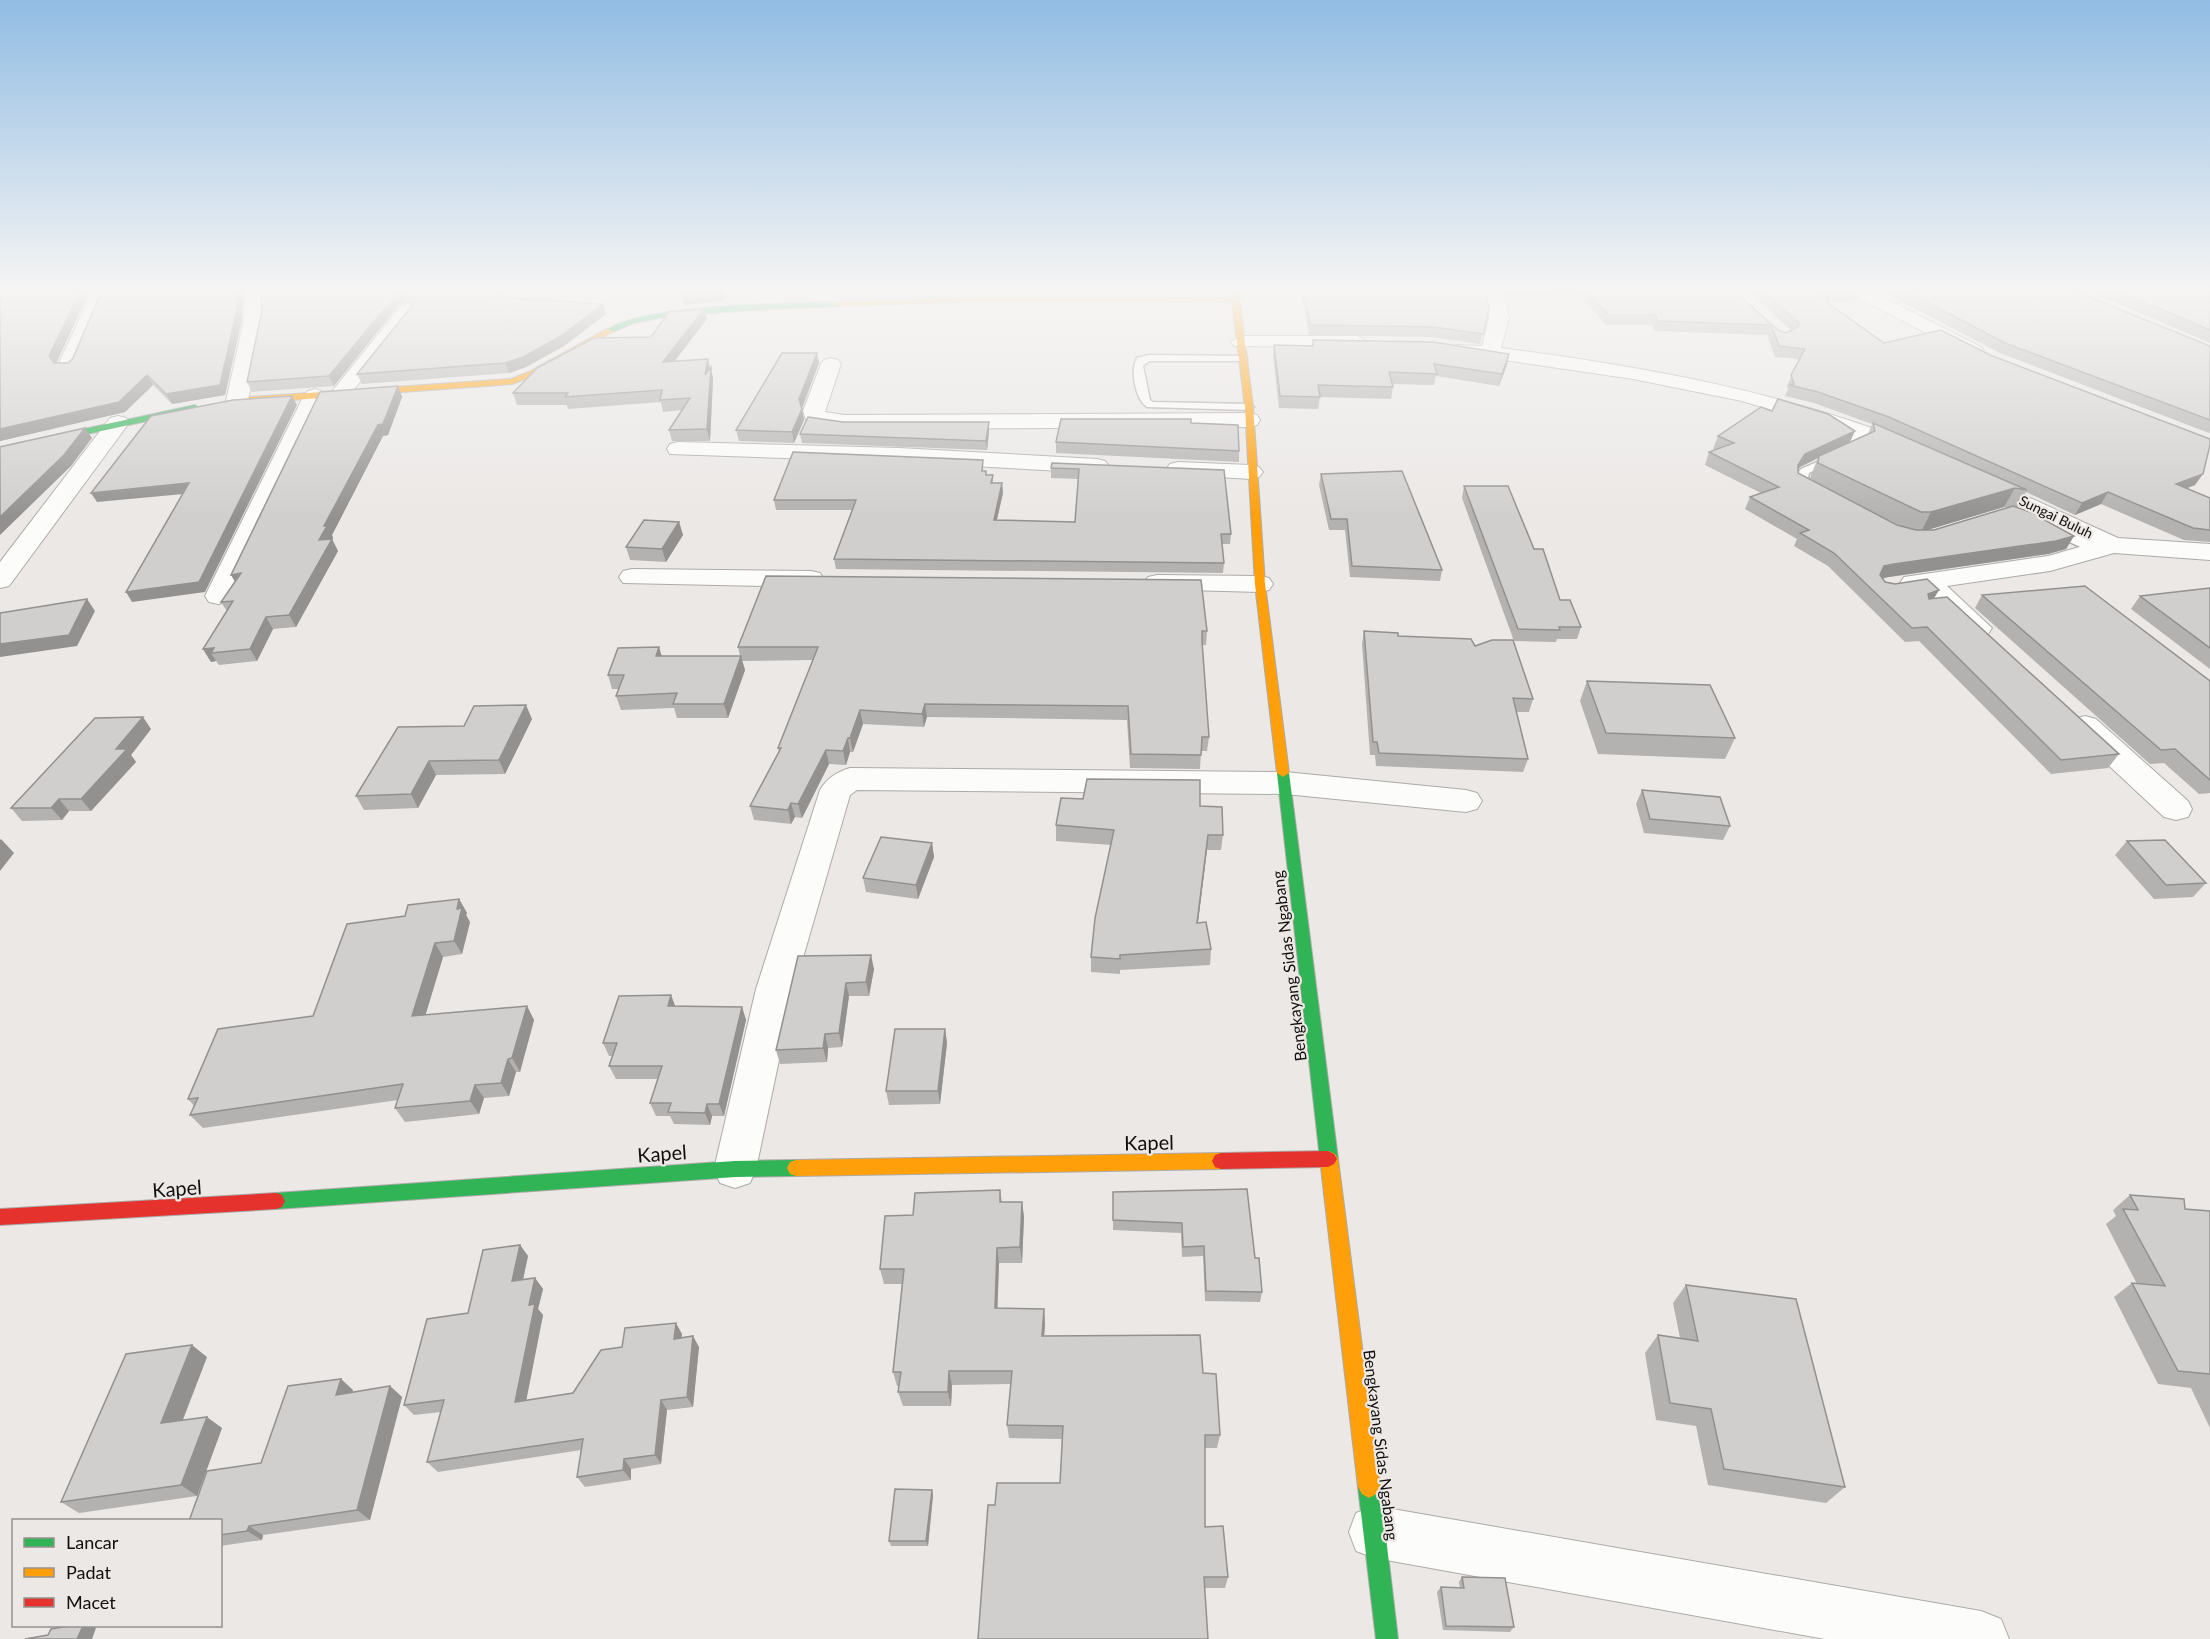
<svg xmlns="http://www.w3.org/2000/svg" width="2210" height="1639" viewBox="0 0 2210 1639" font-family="Lato,sans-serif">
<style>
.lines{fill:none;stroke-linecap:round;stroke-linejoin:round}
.lane-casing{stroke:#adabaa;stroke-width:3}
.street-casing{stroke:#adabaa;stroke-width:2}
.fast-casing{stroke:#adabaa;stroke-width:2}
.slow-casing{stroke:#adabaa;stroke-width:2}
.jam-casing{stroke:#adabaa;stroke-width:2}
.lane{fill:#fcfcfb;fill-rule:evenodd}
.street{fill:#fcfcfb;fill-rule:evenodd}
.fast{fill:#30b455;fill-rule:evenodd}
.slow{fill:#ff9f0a;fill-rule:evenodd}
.jam{fill:#e5322d;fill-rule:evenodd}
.wall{fill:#b4b2b0;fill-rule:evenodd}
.shaded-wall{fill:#929190}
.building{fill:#d1cfcd;stroke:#929190;stroke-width:1.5}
.labels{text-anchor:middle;stroke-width:4.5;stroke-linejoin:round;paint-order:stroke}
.far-street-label{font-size:14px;fill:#100f0e;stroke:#ece8e5}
.street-label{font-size:16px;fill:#100f0e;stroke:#ece8e5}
.near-street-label{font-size:20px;fill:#100f0e;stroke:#ece8e5}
</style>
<rect width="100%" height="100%" fill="#ebe8e6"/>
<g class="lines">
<g class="lane-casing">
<path id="lane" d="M1149 355 1247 356V360L1243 361H1149L1143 366 1150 400 1153 402 1249 404 1254 407 1249 410 1147 407C1135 399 1130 370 1137 358Z
M1831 424C1844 422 1860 436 1865 447L1809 473 1807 484 1815 491 1805 494 1797 488 1794 479 1801 469 1853 446 1831 428Z
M2052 525 2099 546 2101 549 2095 553 2091 552 2048 532 2046 529Z"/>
</g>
<g class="street-casing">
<path id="street" d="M94 288H112L77 367 74 371H60L57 367Z
M245 288H263L264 319 248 401 245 406H229L226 401 244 319Z
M1485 288H1503L1509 319 1501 348C1644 367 1783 391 1917 445L1920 450 1917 455H1901L1848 433 1742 401 1633 379 1456 353 1453 349 1456 345 1482 346 1489 319Z
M1841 288H1865L1981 347 1984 351 1981 355H1967Z
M408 304 417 310 348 397H334L330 393 334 389 401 306Z
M1241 336H1358L1368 342 1358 348 1234 346 1231 342Z
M831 358 838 360 841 364 825 412 844 415 1249 413 1257 415 1260 420 1257 425 1249 427 844 429 807 422 803 411 821 364 824 360Z
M315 389 322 391 326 395 231 596 227 602 218 604 209 602 205 596 304 395 308 391Z
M118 416 126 418 129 423 9 586 0 588V562L110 418Z
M678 442 899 448 1097 459 1105 461 1109 466 1105 471 1097 473 899 462 670 454 667 449 670 444Z
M1178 462 1251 465 1259 467 1263 472 1259 477 1251 479 1170 474 1166 469 1170 464Z
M1980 475 2118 538 2210 544V560L2114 553 2050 571 1947 586 1992 628 1988 634 1978 636 1968 634 1920 590 1904 589 1900 583 1904 577 2048 556 2090 544 1972 487 1968 482 1972 477Z
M632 569 811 571 820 573 824 579 820 585 811 587 623 583 619 577 623 571Z
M1157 575 1260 576 1269 578 1273 584 1269 590 1260 592 1148 589 1144 583 1148 577Z
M2085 716 2096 719 2188 801 2192 809 2188 817 2176 820 2164 817 2074 733 2070 726 2074 719Z
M850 768 1285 772 1466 790 1477 793 1482 801 1477 809 1466 812 1285 794 857 790 850 795 794 989 756 1169 750 1183 735 1188 720 1183 714 1169 756 989 820 790C827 778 837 772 850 768Z
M1375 1506 1981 1611 2001 1619 2009 1639H1825L1375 1558 1356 1551 1349 1532 1356 1513Z"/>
</g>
<g class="fast-casing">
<path id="fast" d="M837 302H840V306L751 310 665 317 634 323 610 333 606 331C639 304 790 303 837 302Z
M195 405 199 408 198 410 0 453V447Z
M1283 769 1289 773 1338 1159 1335 1164 1329 1167 1323 1164 1320 1159 1277 773Z
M796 1160 802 1162 805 1168 802 1174 796 1176 735 1177 276 1209 270 1207 267 1201 270 1195 276 1193 735 1161Z
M1369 1476 1376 1480 1380 1487 1398 1639H1376L1358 1487 1362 1480Z"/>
</g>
<g class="slow-casing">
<path id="slow" d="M1230 288H1238L1253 407 1265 584 1289 773 1283 777 1277 773 1255 584 1245 407 1232 302 988 301 837 306 833 304 837 302 988 297 1231 298Z
M607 329 614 331 537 375 512 384 249 403 245 400 249 397 511 379 531 371Z
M1329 1151 1335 1154 1338 1159 1380 1487 1376 1494 1369 1498 1362 1494 1358 1487 1320 1159 1323 1154Z
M1221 1153 1227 1155 1230 1161 1227 1167 1221 1169 796 1176 790 1174 787 1168 790 1162 796 1160Z"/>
</g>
<g class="jam-casing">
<path id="jam" d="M1328 1151 1334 1154 1337 1159 1334 1164 1328 1167 1221 1169 1215 1167 1212 1161 1215 1155 1221 1153Z
M276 1193 282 1195 285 1201 282 1207 276 1209 0 1225V1209Z"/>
</g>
<use href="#lane" class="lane"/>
<use href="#street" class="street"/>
<use href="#fast" class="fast"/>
<use href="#slow" class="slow"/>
<use href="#jam" class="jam"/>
</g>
<path class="wall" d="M0 288H91L56 363H68L73 358 103 288H243L242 319 225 395 172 404 153 385 125 412 0 441Z
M686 288H767L766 291H726L723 301 684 305 681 294Z
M800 288H886L885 291 800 290Z
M1091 288H1174V292L1091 290Z
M1301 288H1485L1489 309 1480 344 1431 337 1309 335Z
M1505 288H1731L1778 330 1786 333 1791 330 1744 288H1860L1863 290 1859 300 1826 302 1884 343 2195 485 2187 488 2210 498V542L2184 540 2101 504 2075 515 2026 492 2017 508 2043 519 2074 536 2066 549 2048 554 1883 578 1885 582 1895 584 1939 590 1934 598 2119 754 2108 768 2051 774 1919 641 1905 642 1828 566 1794 546 1797 539 1745 509 1750 497 1761 493 1705 465 1709 452 1716 450 1713 449 1718 436 1850 442 1868 434 1872 424 1814 403 1785 396 1788 389 1787 386 1799 359 1775 357 1767 335 1655 331 1652 325H1606L1579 295 1507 296ZM1818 458 1811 475 1810 479 1798 473V470L1800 467ZM2004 507 2008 508 1934 530H1926ZM1875 513 1901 526 1897 525Z
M1872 288H2067L2210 346V431L2209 433 2000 353 1894 298Z
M2082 288H2210V343Z
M261 289 503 291 506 298 603 304 606 314 564 346 526 367 509 373 362 384 357 374 413 305 407 302 399 305 334 386 252 392 247 382 262 310Z
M707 319 675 361 710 369 711 367 713 379 710 441H672L669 430 682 410 663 412 661 402 568 409 567 405H517L513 393 651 337Z
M1313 340 1509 354 1507 365 1499 386 1436 376 1434 385 1392 384 1393 387 1391 399 1320 397 1318 409 1279 408 1273 356 1274 345 1312 346Z
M819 363 802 409 804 420 794 443 739 441 736 430Z
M398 386 402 397 388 435 383 436 332 535 333 538 332 539 338 551 296 627 273 629 257 661 219 665 216 661 211 662 203 649 227 611 221 602Z
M843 422 989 431 987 450 802 443 800 434Z
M1056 442 1239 451V462L1056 453Z
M1051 468 1224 470 1231 534 1230 544H1222L1224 563 1223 573 836 569 834 559 852 510H776L774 500 984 471 987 475H993V483H1002L1003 493 997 520 1075 522 1078 479 1051 478Z
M1321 474 1442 570 1440 581 1350 577 1345 530H1329L1319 485Z
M1464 486 1534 549 1560 600 1581 627 1577 639H1557L1556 642 1514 641 1462 498Z
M679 522 683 535 666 562 630 560 626 547Z
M2210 588V669L2131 609 2140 596Z
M1982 595 2210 681V793L2199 794 2164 763 2150 764 1975 608Z
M1207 631 1206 645H1202L1209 737 1207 751H1201L1200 769 1130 768 1127 720 927 717 924 727 863 724 853 752H850L846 765 829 764 802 818 795 817 791 824 754 820 750 806 779 753 778 748 813 660 742 661 745 670 728 718H677L674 708 621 710 616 696 619 689H612L608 675 662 656H740L738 647Z
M1364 631 1475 646 1533 699 1529 712H1516L1528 759 1523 772 1376 766 1375 755H1370L1362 644Z
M1587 681 1735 738 1725 759 1598 754 1580 701Z
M532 719 505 774 436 775 418 808 364 810 356 796 464 726Z
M151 729 131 755 136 762 91 811H69L62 820 22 821 11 808Z
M1642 790 1730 826 1723 840 1644 833 1636 804Z
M1200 806 1223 835 1221 850H1207L1198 922 1211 949 1210 965 1120 970V974L1091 972V957L1111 845 1056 841V825Z
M2127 841 2206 883 2193 897 2154 899 2115 855Z
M932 843 934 857 918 899 866 892 863 878Z
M459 899 467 913 466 915 470 922 462 954 443 957 425 1015 527 1006 534 1020 520 1072H516L509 1096 484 1098 479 1114 405 1122 395 1108 398 1100 203 1128 190 1115 194 1106 188 1099 313 1016Z
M798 956 874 969 869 996H849L842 1047 828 1048 827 1062 780 1064 776 1050Z
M675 1006 742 1007 746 1020 724 1116H712L710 1125 674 1124 670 1116H656L650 1103 658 1079H616L609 1066 613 1056H609L603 1043Z
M945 1029 947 1043 940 1104 889 1105 886 1091Z
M1247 1189 1255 1258 1262 1292 1260 1302 1205 1301 1203 1256 1182 1257 1181 1233 1113 1230V1192Z
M1000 1190 1002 1202H1022L1024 1217 1022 1263H999L997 1308 1044 1309 1045 1324 1044 1336 1203 1373 1220 1435 1217 1448H1205V1527L1228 1577 1225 1588H1205L995 1505 1060 1483 1062 1439 1009 1438 1007 1425 1011 1384 952 1385 951 1406H903L898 1392 899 1386H897L893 1372 902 1284H884L880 1269 913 1215Z
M2130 1195 2185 1209 2210 1211V1428L2191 1388 2158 1384 2114 1297 2132 1283 2137 1284 2106 1224 2116 1216 2113 1210Z
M520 1245 528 1256 523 1280 535 1278 543 1289 538 1309 543 1315 526 1400 573 1393 622 1347 682 1334 681 1338 699 1347 693 1407 667 1410 661 1464 631 1469V1480L585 1487 577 1477 581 1450 438 1472 427 1462 441 1412 414 1415 404 1405 468 1313Z
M1686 1285 1845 1487 1826 1503 1708 1485 1696 1426 1656 1420 1645 1353 1658 1335 1680 1338 1673 1303Z
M207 1357 183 1420 222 1428 197 1496 79 1513 61 1502Z
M390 1386 402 1397 370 1520 263 1535 262 1540 220 1546V1521L261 1463 353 1390 352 1393Z
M933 1495 928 1546H891L889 1541Z
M1462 1577 1514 1627 1510 1632 1443 1630 1437 1592 1441 1587 1460 1588 1459 1582Z"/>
<path class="shaded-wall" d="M82 288H91L55 366 49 356Z
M238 288H243L242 319 225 395 172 404 166 394Z
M471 288H480L472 301 469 291Z
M721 288H725L726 291 723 301 684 305 681 294Z
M503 291 506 300 496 297Z
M404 292 407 302 399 305 334 386 329 376 396 295Z
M603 304 606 314 564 346 526 367 509 373 505 363Z
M704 309 707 319 665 373 663 362Z
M817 353 819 363 801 410 799 399Z
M1509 354 1507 365 1499 386 1502 374Z
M708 359 710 370 705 375Z
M711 367 713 379 710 441 707 429Z
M147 375 153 385 125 412 0 441V429Z
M398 386 402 397 388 435 383 436 332 535 333 538 332 539 338 551 296 627 289 615 324 526Z
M292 396 297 405 205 592 132 602 126 592Z
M802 409 804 420 794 443 792 432Z
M989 422V431L987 450 986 441Z
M85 428 92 438 71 466 0 535V517Z
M1855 431 1849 444 1819 456 1818 458 1800 467 1792 478 1798 465 1805 454Z
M2203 474 2195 485 2169 495 2176 484Z
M189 483 194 493 97 502 91 493Z
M1002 483 1003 493 994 531V520Z
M2015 488 2004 507 1921 532 1931 512Z
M2108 492 2101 504 2075 515 2082 503Z
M679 522 683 535 666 562 662 549Z
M2074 536 2066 549 2048 554 1888 577 1877 580 1884 566 1894 564Z
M241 573 238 587 231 575Z
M1939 590 1931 603 1920 607 1928 594Z
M87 599 95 611 77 646 0 657V644Z
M266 617 273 629 257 661 250 649Z
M659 647 663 660 656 656Z
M214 648 211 653 216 661 211 662 203 649Z
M741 656 745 670 728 718 724 704Z
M925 704 927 717 924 727 922 714Z
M526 705 532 719 505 774 499 760Z
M860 710 863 724 853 752 850 738Z
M143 717 151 729 131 755 136 762 91 811 81 799 116 749Z
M848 738 850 752 846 765 843 751Z
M826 750 829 764 802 818 798 804Z
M429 761 436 775 418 808 411 794Z
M59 799 69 811 62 820 51 808Z
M791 803 795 817 791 824 788 810Z
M1208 835 1207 850 1196 938 1197 923Z
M1 839 14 853 0 871V840Z
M932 843 934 857 918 899 916 885Z
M459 899 467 913 466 915 470 922 462 954 454 941 457 909Z
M435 943 443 957 421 1030 412 1016Z
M871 955 874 969 869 996 866 982Z
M846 983 849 996 842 1047 839 1033Z
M671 995 676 1008 668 1006Z
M527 1006 534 1020 520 1072 512 1058Z
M742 1007 746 1020 724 1116 719 1104Z
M945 1029 947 1043 940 1104 938 1091Z
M825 1034 828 1048 827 1062 823 1048Z
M508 1059 516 1072 509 1096 501 1083Z
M475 1085 484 1098 479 1114 470 1101Z
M707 1104 712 1116 710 1125 705 1113Z
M1022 1202 1024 1217 1022 1263 1020 1247Z
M520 1245 528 1256 520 1293 512 1281Z
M997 1248 999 1263 997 1322 995 1308Z
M535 1278 543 1289 538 1309 543 1315 524 1412 515 1402 529 1305Z
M1044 1309 1045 1324 1043 1350 1042 1336Z
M676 1323 682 1334 680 1349 674 1339Z
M693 1336 699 1347 693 1407 687 1397Z
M192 1345 207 1357 177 1434 161 1423Z
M949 1371 952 1385 951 1406 948 1392Z
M341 1379 353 1390 349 1406 336 1395Z
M390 1386 402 1397 370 1520 357 1510Z
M661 1400 667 1410 661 1464 655 1455Z
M207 1417 222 1428 197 1496 181 1485Z
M624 1459 631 1469V1480L623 1470Z
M932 1490 933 1495 928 1546 926 1541Z
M249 1526 263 1535 262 1540 247 1531Z
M83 1626H89L96 1628 92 1639H77Z"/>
<path class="building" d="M0 288H82L49 356 54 363H68L73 358 103 288H238L237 309 220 385 166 394 147 375 119 402 0 429Z
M471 288 469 291H503L496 297 603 304 561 336 523 357 505 363 357 374 415 302V299L404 292 396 295 329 376 247 382 262 310 261 289Z
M686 288H721L720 291 681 294Z
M1304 288H1485L1489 309 1483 334 1433 327 1310 325Z
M1585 288H1731L1778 330 1786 333 1798 327 1799 323 1759 288H1860L1863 290 1814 293 1884 343 1941 330 1990 355 2210 439V445L2203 474 2176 484 2210 498V530L2193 528 2108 492 2082 503 1889 417 1818 392 1789 385 1794 384 1791 375 1805 349 1779 346 1771 325 1658 321 1655 315H1609Z
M1900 288H2067L2210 346V420L2005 343Z
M2111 288H2210V330Z
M704 309 663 362 708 359 705 375 711 367 707 429 669 430 690 398 660 400 662 390 565 397 568 393H513L537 368 594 338 651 337 669 312Z
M1313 340 1433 342 1509 354 1502 374 1434 364 1437 374 1389 372 1393 387 1318 385 1320 397 1280 396 1274 345 1313 346Z
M782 353H817L799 399 802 409 792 432 736 430Z
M398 386 383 424 378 425 324 526H327L319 540 332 539 289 615 266 617 250 649 211 653 214 648 203 649 233 601 221 602 241 573 231 575 320 392Z
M292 396 199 582 126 592 189 483 91 493 151 416 233 400Z
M1778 399 1828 414 1855 431 1805 454 1798 465V473L1897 525 1916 530H1934L2013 506 2044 517 2041 518 2074 536 2056 541 1894 564 1884 566 1880 575 1885 582 1895 584 1927 579 1939 590 1928 594 1929 599 1947 597 2119 754 2061 760 1927 627 1912 628 1834 553 1800 533 1809 530 1750 497 1779 487 1709 452 1734 443 1718 436 1761 407 1772 411Z
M808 417 843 422H989L986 441 800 434Z
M1061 419H1191V423L1238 425 1239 451 1056 442Z
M1873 423 2027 490 2015 488 1931 512H1921L1818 463 1819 456 1875 431Z
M85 428 64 455 0 517V447Z
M793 452 983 460 982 471H986V475H993L991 483H1002L994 520 1075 522 1079 469 1051 468 1052 463 1224 470 1231 534H1221L1224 563 834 559 856 500H774Z
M1402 471 1442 570 1352 566 1347 519H1331L1321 474Z
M1464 486H1508L1534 549H1543L1560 600H1570L1581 627H1559L1560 630 1518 629Z
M644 520 679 522 662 549 626 547Z
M766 576 1201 580 1207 631H1202V641L1209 737H1202L1201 755 1131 754 1128 706 925 704 922 714 860 710 850 738H848L843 751 826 750 798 804 791 803 788 810 750 806 781 748H778L818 647H738Z
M2085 586 2210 681V780L2175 749 2161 750 1982 595Z
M2210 588V648L2140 596Z
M87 599 69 635 0 644V613Z
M1364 631 1398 633V636L1471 639 1475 646 1492 640H1513L1533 699 1513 698 1528 759 1379 753 1377 742H1373Z
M659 647 656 656H741L724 704H673L677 693 616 696 624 675H608L618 648Z
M1587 681 1710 685 1735 738 1606 733Z
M526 705 499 760 429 761 411 794 356 796 398 727 464 726 474 706Z
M143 717 116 749H127L81 799H59L51 808H11L95 718Z
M1087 779 1200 780V806L1222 807 1223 835H1208L1197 923 1206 922 1211 949 1120 955V959L1091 957 1095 918 1114 830 1056 825 1061 798 1083 799Z
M1642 790 1720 797 1730 826 1650 819Z
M881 837 932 843 916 885 863 878Z
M2165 840 2206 883 2166 885 2127 841Z
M459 899 457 909 462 908 454 941 435 943 412 1016 527 1006 512 1058 508 1059 501 1083 475 1085 470 1101 395 1108 403 1084 190 1115 198 1098 188 1099 218 1029 313 1016 347 924 405 916 408 905Z
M871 955 866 982 846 983 839 1033 825 1034 823 1048 776 1050 798 956Z
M671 995 668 1006 742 1007 719 1104H707L705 1113 668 1112 671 1103H650L662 1066H609L617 1043H603L619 996Z
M895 1029H945L938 1091H886Z
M1247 1189 1255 1258H1259L1262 1292 1206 1291 1204 1246 1183 1247 1182 1223 1113 1220V1192Z
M1000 1190V1202H1022L1020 1247 997 1248 995 1308 1044 1309 1042 1336 1200 1335 1203 1373 1216 1374 1220 1435H1205V1527L1223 1526 1228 1577H1204L1208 1639H978L988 1505H995L997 1483H1060L1063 1426 1007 1425 1012 1371H949L948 1392H898L901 1372H893L904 1269H880L885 1216 913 1215 915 1193Z
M2130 1195 2184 1199 2185 1209 2210 1211V1374L2178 1371 2132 1283 2165 1286 2123 1209 2138 1210Z
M520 1245 512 1281 535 1278 529 1305 535 1304 515 1402 573 1393 601 1350 622 1347 625 1328 676 1323 674 1339 693 1336 687 1397 661 1400 655 1455 624 1459 623 1470 577 1477 583 1439 427 1462 444 1400 404 1405 427 1319 468 1313 483 1250Z
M1686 1285 1796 1299 1845 1487 1724 1469 1711 1409 1670 1403 1658 1335 1698 1341Z
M192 1345 161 1423 207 1417 181 1485 61 1502 126 1354Z
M341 1379 336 1395 390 1386 357 1510 249 1526 247 1531 220 1535V1521H189L207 1471 261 1463 288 1386Z
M895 1489 932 1490 926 1541H889Z
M1462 1577 1505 1578 1514 1627 1446 1626 1441 1587 1464 1588Z
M69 1626H83L77 1639H25L48 1635 51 1629Z"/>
<linearGradient id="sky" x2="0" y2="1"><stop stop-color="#91bce3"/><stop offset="0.56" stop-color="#f6f5f4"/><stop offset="1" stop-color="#f6f5f4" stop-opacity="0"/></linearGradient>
<rect width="2210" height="518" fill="url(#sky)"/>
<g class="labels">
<g class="far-street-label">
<text transform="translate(2056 517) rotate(26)" y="5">Sungai Buluh</text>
</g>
<g class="street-label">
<text transform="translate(1289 966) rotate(-97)" y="6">Bengkayang Sidas Ngabang</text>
<text transform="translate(1381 1445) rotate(83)" y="6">Bengkayang Sidas Ngabang</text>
</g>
<g class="near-street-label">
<text transform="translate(1149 1143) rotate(-1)" y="7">Kapel</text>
<text transform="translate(662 1154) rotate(-4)" y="7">Kapel</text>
<text transform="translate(177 1189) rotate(-4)" y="7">Kapel</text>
</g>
</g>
<rect x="12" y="1519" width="210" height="108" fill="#ece8e5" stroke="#94918f" stroke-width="1.5"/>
<rect x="24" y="1538" width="30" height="9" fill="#30b455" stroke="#94918f" stroke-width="1.5"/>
<text x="66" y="1549" font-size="18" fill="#100f0e">Lancar</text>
<rect x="24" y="1568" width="30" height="9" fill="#ff9f0a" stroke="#94918f" stroke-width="1.5"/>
<text x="66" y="1579" font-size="18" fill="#100f0e">Padat</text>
<rect x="24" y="1598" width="30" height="9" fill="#e5322d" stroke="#94918f" stroke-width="1.5"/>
<text x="66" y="1609" font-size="18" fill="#100f0e">Macet</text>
</svg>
